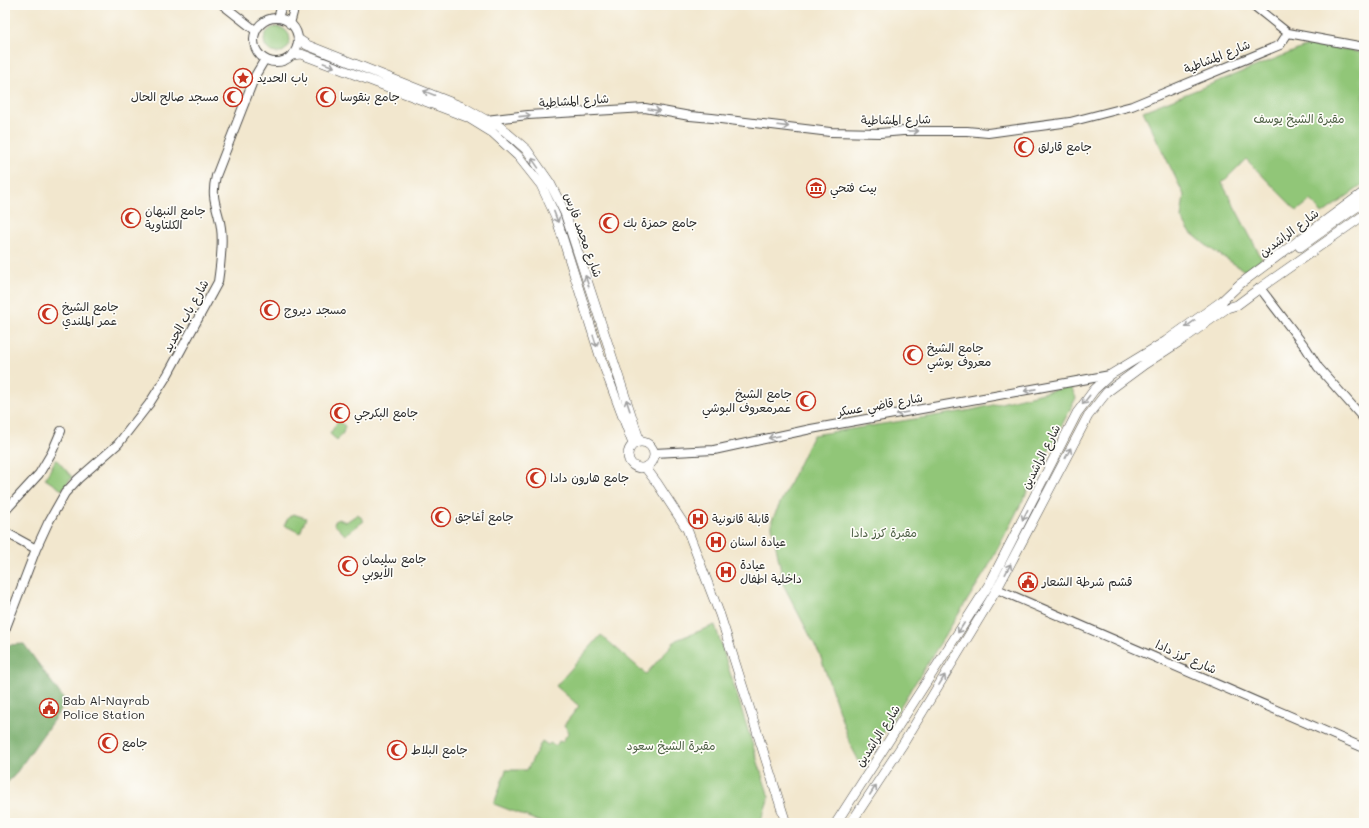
<svg xmlns="http://www.w3.org/2000/svg" width="1369" height="828" viewBox="0 0 1369 828" font-family="Mali,'Playpen Sans Arabic',sans-serif">
<style>
.green{fill:#91c678;stroke:#5e7852}
.forest{fill:#74ab68;stroke:#506b4a}
.lines{fill:none;stroke-linecap:round;stroke-linejoin:round}
.secondary-casing{stroke:#494743;stroke-width:10}
.primary-casing{stroke:#494743;stroke-width:10}
.secondary{stroke:#fff;stroke-width:8}
.primary{stroke:#fff;stroke-width:9}
.oneway{stroke:#a0a0a0}
.labels{text-anchor:middle;stroke-width:3.5;stroke-linejoin:round;paint-order:stroke}
.street-label{font-size:12px;fill:#2b2b2b;stroke:#fdfcf7}
.poi-label{font-size:12px;fill:#2b2b2b;stroke:#fdfcf7;text-anchor:start}
.park-label{font-size:12px;fill:#4f6146;stroke:#fdfcf7}
</style>
<rect width="100%" height="100%" fill="#fdfcf7"/>
<filter id="ink" filterUnits="userSpaceOnUse"><feTurbulence type="fractalNoise" baseFrequency=".025" numOctaves="2"/><feDisplacementMap in="SourceGraphic" scale="8" xChannelSelector="R" yChannelSelector="G"/><feConvolveMatrix kernelMatrix="1 2 1 2 8 2 1 2 1" color-interpolation-filters="sRGB"/></filter>
<filter id="wash" filterUnits="userSpaceOnUse"><feTurbulence type="fractalNoise" baseFrequency=".012" numOctaves="4" result="noise"/><feDisplacementMap in="SourceGraphic" scale="16" xChannelSelector="R" yChannelSelector="G"/><feGaussianBlur stdDeviation="0.9" result="paint"/><feColorMatrix in="noise" values="0 0 0 0 0 0 0 0 0 0 0 0 0 0 0 0 0 1.4 0 .05"/><feComposite in="paint" operator="in"/></filter>
<g filter="url(#wash)">
<rect width="100%" height="100%" fill="#f2e7ce"/>
<path class="green" d="M264 40a13 13 0 1 1 26 0a13 13 0 1 1-26 0Z
M1310 45 1331 47 1364 53V184L1322 214 1311 200 1297 211 1246 159 1222 183 1262 259 1245 271 1211 249 1190 232 1181 218 1184 195 1143 111Z
M1071 386 1076 398 987 569 862 767 850 744 820 655 784 586 772 527V520L813 435 972 410Z
M338 421 345 426 343 433 337 440 330 434Z
M56 459 72 477 62 490 45 479Z
M293 514 306 518 300 533 284 525 289 517Z
M358 514 364 521 345 535 334 524 336 520 339 519 346 522Z
M715 625 769 797 762 818 759 823H543L494 804 506 770H527L542 741 548 745 550 743 556 746 559 741 562 742 569 732 564 725 579 706 556 686 601 635 646 674 676 640Z"/>
<path class="forest" d="M24 644 66 702 14 776 5 785V649L7 645Z"/>
</g>
<g filter="url(#ink)">
<g class="lines">
<g class="secondary-casing">
<path id="secondary" d="M223 5 256 31
M1253 5 1288 33 1364 47
M278 18 282 5
M254 40a22 22 0 1 1 44 0a22 22 0 1 1-44 0Z
M290 24 295 5
M486 120 528 115 645 108 690 116 712 118 830 132 880 133 903 131H967L988 133 1070 122 1132 106 1280 45 1288 33
M1260 288 1306 348 1318 367 1364 419
M654 453 714 450 811 429 1110 375
M5 511 39 474 52 452 61 431
M5 532 36 549
M997 589 1364 748
M5 630 36 549 48 523 65 493 78 479 118 444 149 404 168 374 218 282C220 268 223 242 221 228 218 206 210 200 216 176L255 76 265 59"/>
</g>
<g class="primary-casing">
<path id="primary" d="M298 39 307 45 465 108 486 120 499 126 527 150 550 183 565 213 640 442
M292 55 301 54 467 117 493 133 518 156 541 185 556 217 600 356 633 444
M1300 247 1364 202
M628 455a13 13 0 1 1 26 0a13 13 0 1 1-26 0Z
M645 467 657 483 687 529 720 615 786 823
M836 823 990 583 1077 413 1094 390 1110 375 1166 341 1222 301 1240 284 1364 192
M851 823 903 744 997 589 1088 416 1107 392 1145 364 1182 340 1227 308 1237 305 1260 288 1364 215"/>
</g>
<use href="#secondary" class="secondary"/>
<use href="#primary" class="primary"/>
</g>
<defs><path id="oneway-shaft" d="M-6 0H5M1.5-3L5.5 0L1.5 3" fill="none" stroke-width="1.6" stroke-linecap="round" stroke-linejoin="round"/></defs>
<g class="oneway">
<use href="#oneway-shaft" transform="translate(329 65) rotate(20)"/>
<use href="#oneway-shaft" transform="translate(429 93) rotate(-158)"/>
<use href="#oneway-shaft" transform="translate(654 110) rotate(10)"/>
<use href="#oneway-shaft" transform="translate(525 116) rotate(-6)"/>
<use href="#oneway-shaft" transform="translate(783 126) rotate(7)"/>
<use href="#oneway-shaft" transform="translate(913 131)"/>
<use href="#oneway-shaft" transform="translate(535 163) rotate(-125)"/>
<use href="#oneway-shaft" transform="translate(556 217) rotate(69)"/>
<use href="#oneway-shaft" transform="translate(587 281) rotate(-108)"/>
<use href="#oneway-shaft" transform="translate(1190 324) rotate(144)"/>
<use href="#oneway-shaft" transform="translate(595 341) rotate(72)"/>
<use href="#oneway-shaft" transform="translate(1030 390) rotate(169)"/>
<use href="#oneway-shaft" transform="translate(1086 400) rotate(128)"/>
<use href="#oneway-shaft" transform="translate(628 405) rotate(-108)"/>
<use href="#oneway-shaft" transform="translate(902 413) rotate(170)"/>
<use href="#oneway-shaft" transform="translate(774 437) rotate(168)"/>
<use href="#oneway-shaft" transform="translate(1068 453) rotate(-62)"/>
<use href="#oneway-shaft" transform="translate(1025 515) rotate(117)"/>
<use href="#oneway-shaft" transform="translate(1008 569) rotate(-62)"/>
<use href="#oneway-shaft" transform="translate(961 628) rotate(123)"/>
<use href="#oneway-shaft" transform="translate(942 680) rotate(-59)"/>
<use href="#oneway-shaft" transform="translate(873 790) rotate(-57)"/>
</g>
</g>
<defs>
<g id="sight-ring" transform="scale(1)"><circle r="9.5" fill="#fdfcf7" stroke="#c8321e" stroke-width="1.5"/><path d="M0-6L1.8-2.2L6-1.7L2.9 1.2L3.7 5.4L0 3.3L-3.7 5.4L-2.9 1.2L-6-1.7L-1.8-2.2Z" fill="#c8321e"/></g>
<g id="mosque-ring" transform="scale(1)"><circle r="9.5" fill="#fdfcf7" stroke="#c8321e" stroke-width="1.5"/><path d="M3.5-4.9A6 6 0 1 0 3.5 4.9A5 5 0 1 1 3.5-4.9Z" fill="#c8321e"/></g>
<g id="museum-ring" transform="scale(1)"><circle r="9.5" fill="#fdfcf7" stroke="#c8321e" stroke-width="1.5"/><path d="M0-6L6-3V-2H-6V-3ZM-5-1h2V3h-2ZM-1-1h2V3h-2ZM3-1h2V3H3ZM-6 4H6V6H-6Z" fill="#c8321e"/></g>
<g id="hospital-ring" transform="scale(1)"><circle r="9.5" fill="#fdfcf7" stroke="#c8321e" stroke-width="1.5"/><path d="M-5-5h3v3.5h4V-5h3V5h-3V1.5h-4V5h-3Z" fill="#c8321e"/></g>
<g id="civic-ring" transform="scale(1)"><circle r="9.5" fill="#fdfcf7" stroke="#c8321e" stroke-width="1.5"/><path d="M-.6-6.5H3V-4.5H.6V-3L4-1V1h2V6H-6V1h2V-1L-.6-3ZM-1.2 2.5V6h2.4V2.5Z" fill="#c8321e"/></g>
</defs>
<g fill-rule="evenodd">
<use href="#sight-ring" x="243" y="78"/>
<use href="#mosque-ring" x="233" y="97"/>
<use href="#mosque-ring" x="326" y="97"/>
<use href="#mosque-ring" x="1024" y="147"/>
<use href="#museum-ring" x="816" y="188"/>
<use href="#mosque-ring" x="131" y="218"/>
<use href="#mosque-ring" x="609" y="223"/>
<use href="#mosque-ring" x="270" y="310"/>
<use href="#mosque-ring" x="48" y="314"/>
<use href="#mosque-ring" x="913" y="355"/>
<use href="#mosque-ring" x="806" y="401"/>
<use href="#mosque-ring" x="340" y="413"/>
<use href="#mosque-ring" x="536" y="478"/>
<use href="#mosque-ring" x="441" y="517"/>
<use href="#hospital-ring" x="698" y="519"/>
<use href="#hospital-ring" x="716" y="542"/>
<use href="#mosque-ring" x="348" y="566"/>
<use href="#hospital-ring" x="726" y="572"/>
<use href="#civic-ring" x="1028" y="582"/>
<use href="#civic-ring" x="49" y="708"/>
<use href="#mosque-ring" x="108" y="743"/>
<use href="#mosque-ring" x="397" y="750"/>
</g>
<g class="labels">
<g class="street-label">
<text transform="translate(1217 57) rotate(-22)" y="4">شارع المشاطية</text>
<text transform="translate(574 101) rotate(-4)" y="4">شارع المشاطية</text>
<text transform="translate(896 120) rotate(-1)" y="4">شارع المشاطية</text>
<text transform="translate(1289 233) rotate(-37)" y="4">شارع الراشدين</text>
<text transform="translate(583 235) rotate(70)" y="4">شارع محمد فارس</text>
<text transform="translate(186 316) rotate(-61)" y="4">شارع باب الحديد</text>
<text transform="translate(880 405) rotate(-10)" y="4">شارع قاضي عسكر</text>
<text transform="translate(1041 457) rotate(-63)" y="4">شارع الراشدين</text>
<text transform="translate(1186 657) rotate(24)" y="4">شارع كرز دادا</text>
<text transform="translate(878 736) rotate(-57)" y="4">شارع الراشدين</text>
</g>
<g class="poi-label">
<text x="257" y="82">باب الحديد</text>
<text x="219" y="101" text-anchor="end">مسجد صالح الحال</text>
<text x="340" y="101">جامع بنقوسا</text>
<text x="1038" y="151">جامع قارلق</text>
<text x="830" y="192">بيت فتحي</text>
<text x="145" y="215">جامع النبهان<tspan x="145" dy="14">الكلتاوية</tspan></text>
<text x="623" y="227">جامع حمزة بك</text>
<text x="62" y="311">جامع الشيخ<tspan x="62" dy="14">عمر الملندي</tspan></text>
<text x="284" y="314">مسجد ديروج</text>
<text x="927" y="352">جامع الشيخ<tspan x="927" dy="14">معروف بوشي</tspan></text>
<text x="792" y="398" text-anchor="end">جامع الشيخ<tspan x="792" dy="14">عمرمعروف البوشي</tspan></text>
<text x="354" y="417">جامع البكرجي</text>
<text x="550" y="482">جامع هارون دادا</text>
<text x="455" y="521">جامع أغاجق</text>
<text x="712" y="523">قابلة قانونية</text>
<text x="730" y="546">عيادة اسنان</text>
<text x="362" y="563">جامع سليمان<tspan x="362" dy="14">الأيوبي</tspan></text>
<text x="740" y="569">عيادة<tspan x="740" dy="14">داخلية اطفال</tspan></text>
<text x="1042" y="586">قشم شرطة الشعار</text>
<text x="63" y="705">Bab Al-Nayrab<tspan x="63" dy="14">Police Station</tspan></text>
<text x="122" y="747">جامع</text>
<text x="411" y="754">جامع البلاط</text>
</g>
<g class="park-label">
<text x="1299" y="123">مقبرة الشيخ يوسف</text>
<text x="884" y="537">مقبرة كرز دادا</text>
<text x="671" y="750">مقبرة الشيخ سعود</text>
</g>
</g>
<rect width="1369" height="828" fill="none" stroke="#fdfcf7" stroke-width="20"/>
</svg>
